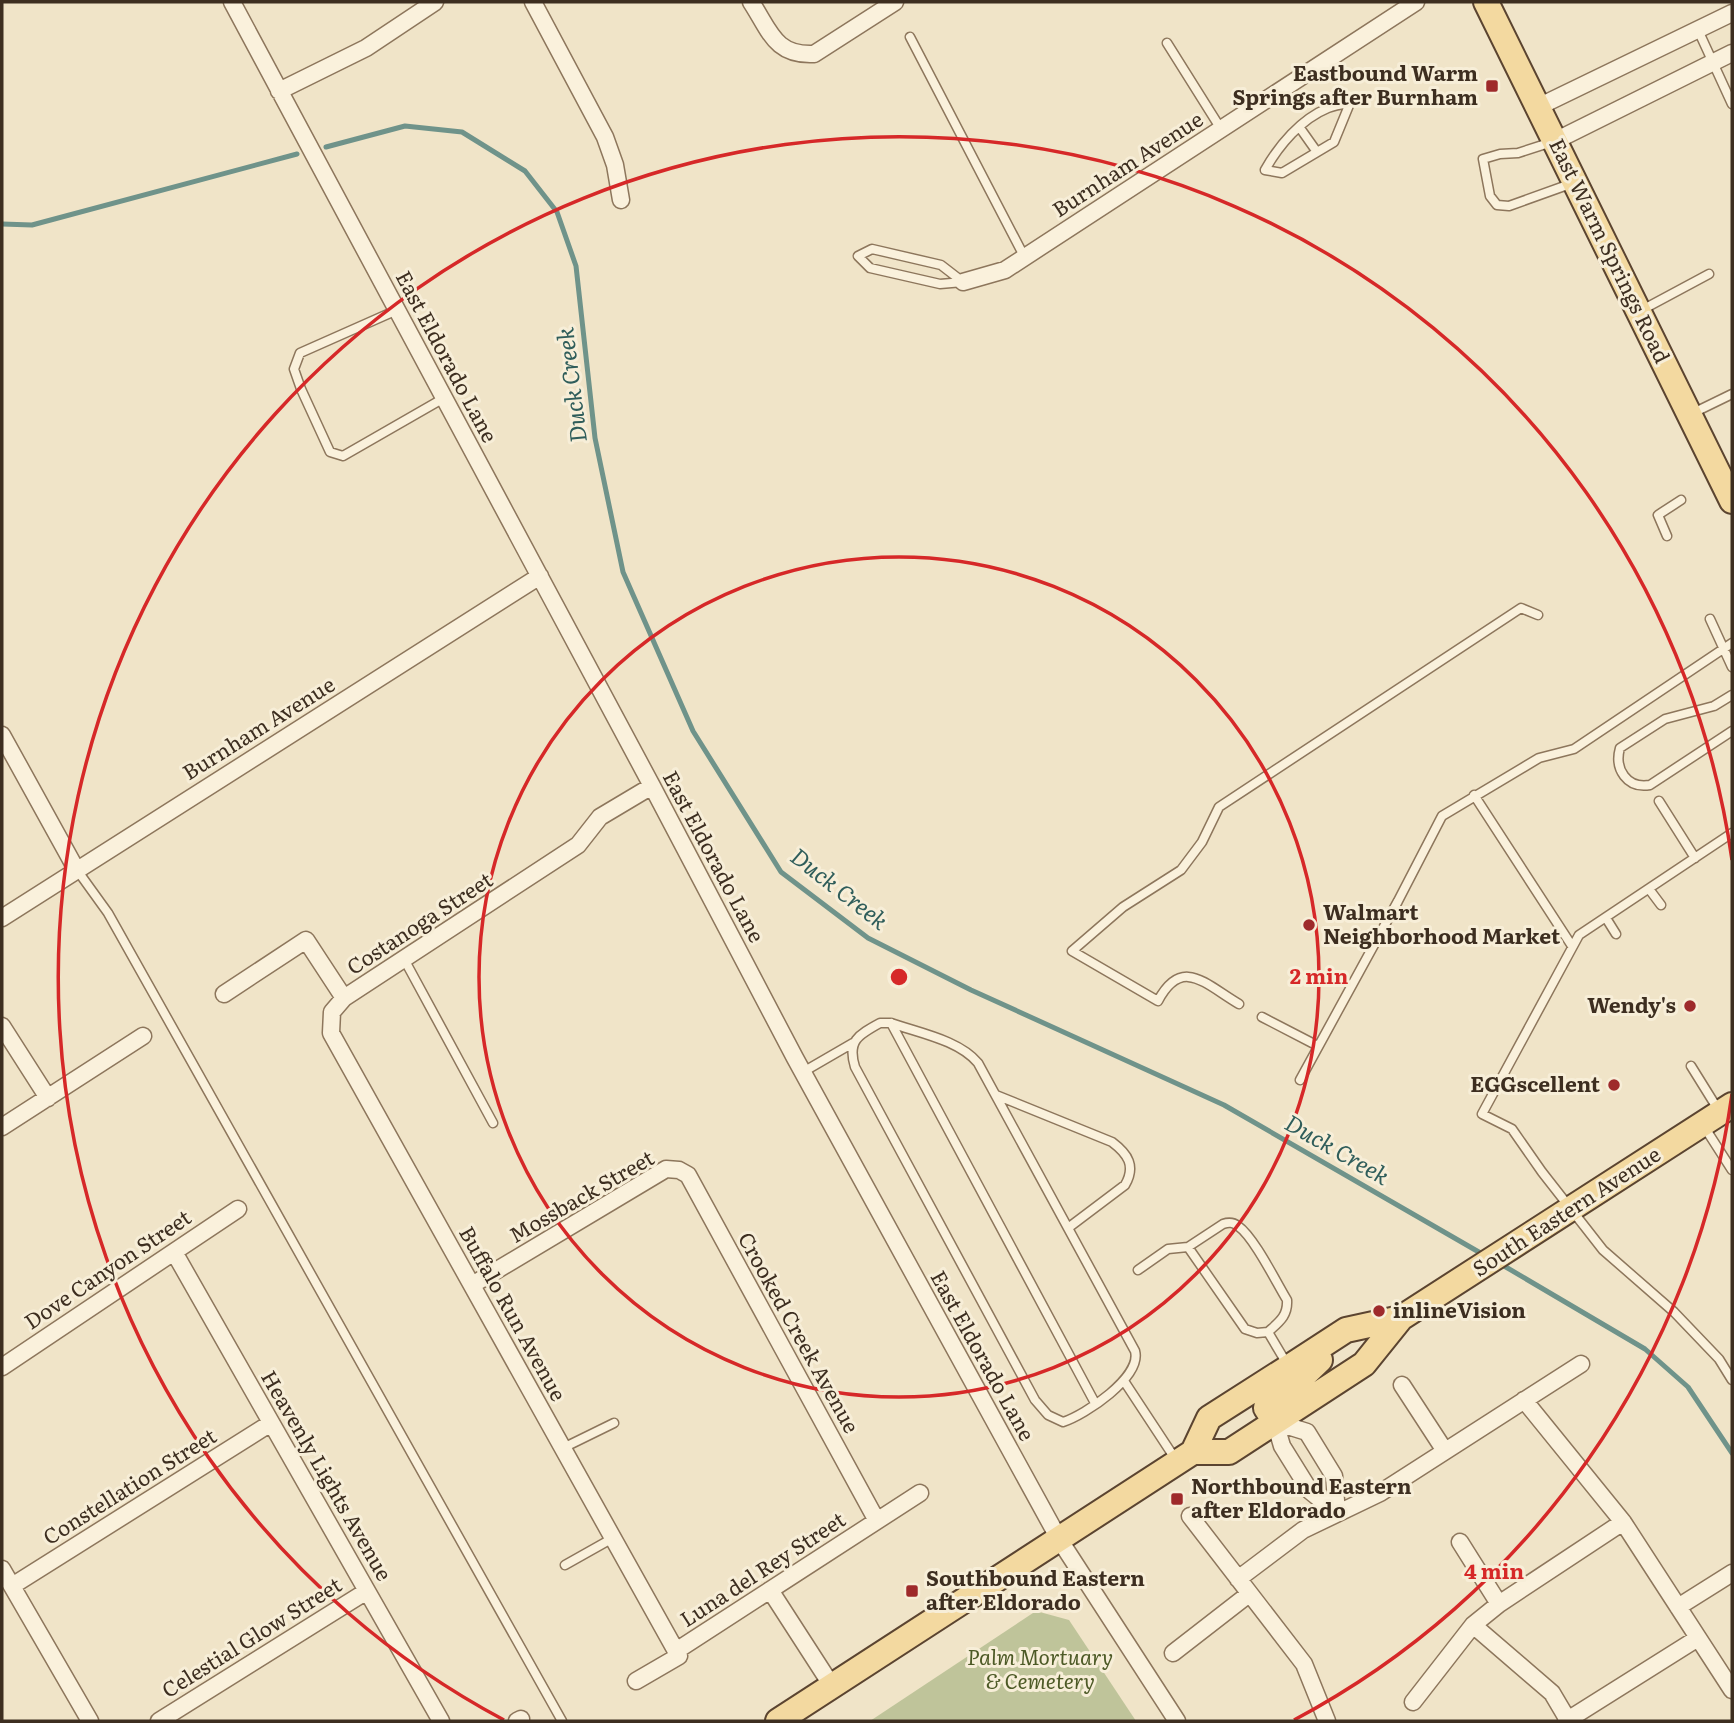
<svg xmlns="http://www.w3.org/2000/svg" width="1734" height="1723" viewBox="0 0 1734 1723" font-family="Literata,serif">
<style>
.cemetery{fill:#bfc49a}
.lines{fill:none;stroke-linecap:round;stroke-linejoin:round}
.stream{stroke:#6f938a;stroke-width:5}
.lane-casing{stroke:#8d765c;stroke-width:11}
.street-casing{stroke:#8d765c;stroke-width:19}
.primary-casing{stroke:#5b4430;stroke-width:28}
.lane{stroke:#faf1dc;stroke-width:8}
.street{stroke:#faf1dc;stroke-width:16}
.primary{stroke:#f3d9a0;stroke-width:24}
.ring{fill:none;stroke:#d62828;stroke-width:3.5}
.poi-dot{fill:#9e2a2b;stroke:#f7eed8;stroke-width:2.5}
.labels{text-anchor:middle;stroke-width:6;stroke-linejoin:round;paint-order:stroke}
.poi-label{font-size:21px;font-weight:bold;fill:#3d2e20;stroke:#f7eed8;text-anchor:start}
.street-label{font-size:21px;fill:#3d2e20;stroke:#f7eed8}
.park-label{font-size:21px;font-style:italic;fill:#4d5a26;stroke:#f7eed8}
.water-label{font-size:23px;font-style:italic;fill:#2f5d5a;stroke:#f7eed8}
.centre{fill:#d62828;stroke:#f7eed8;stroke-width:3.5}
.ring-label{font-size:21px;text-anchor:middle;font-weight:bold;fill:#d62828;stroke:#f7eed8;stroke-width:6;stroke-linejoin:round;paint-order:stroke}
</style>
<rect width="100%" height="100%" fill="#f0e4c8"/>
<path class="cemetery" d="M1036 1611 1069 1620 1136 1721H870Z"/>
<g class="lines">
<path class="stream" d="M326 147 405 126 462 132 525 171 557 212 576 266 595 438 623 572 693 731 781 872 868 938 971 990 1224 1105 1484 1255
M2 224 32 225 297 154
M1499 1263 1645 1349 1688 1387 1732 1453"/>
<g class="lane-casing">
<path id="lane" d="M1698 30 1732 104
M910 37 1025 258
M1167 43 1221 129
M1350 103 1334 142 1282 173 1265 170C1279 145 1301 119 1328 108 1335 105 1343 104 1350 103Z
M1300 128 1317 152
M1552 142 1518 153 1500 154 1483 159 1490 196 1497 205 1509 206 1573 183
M872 249 941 265 963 282 940 284 870 268 858 256Z
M397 310 300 353 294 369 301 389 330 452 343 456 444 398
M1640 311 1709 274
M1693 413 1732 394
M1667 536 1658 515 1681 500
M1710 619 1732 667
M1732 695 1714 706 1665 719 1620 748C1614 769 1627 789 1650 785L1732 731
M1474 795 1572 946
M1659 801 1695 858
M1732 833 1579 935 1482 1114 1512 1129 1542 1172 1603 1250 1674 1312 1719 1359 1732 1380
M77 870 108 913 562 1721
M1649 889 1661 905
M1606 918 1616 934
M404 959 493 1123
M1239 1004C1205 984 1182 956 1158 1001L1072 951 1123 907 1181 870 1202 842 1219 807 1521 608 1538 615
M1262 1017 1318 1046
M880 1023H891C919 1033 959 1040 978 1063L1135 1351C1142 1377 1085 1415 1063 1422L1048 1415 1035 1400 855 1067C847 1041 858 1035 880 1023Z
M891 1023 1095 1403
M1691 1066 1719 1111
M803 1072 853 1043
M1300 1080 1398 901 1442 816 1539 758 1574 749 1732 643
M996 1095 1112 1142C1128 1154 1136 1166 1125 1185L1068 1228
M1705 1128 1732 1170
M1188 1247 1223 1224C1229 1222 1233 1222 1238 1226 1254 1237 1276 1282 1287 1300 1288 1316 1279 1322 1268 1332
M1138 1270 1168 1249 1188 1247 1245 1329 1257 1333 1268 1332 1287 1364
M1124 1381 1176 1460
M563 1448 614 1423
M565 1565 613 1538"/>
</g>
<g class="street-casing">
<path id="street" d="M232 2 652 786 795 1058 1059 1539 1177 1721
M533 2 605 137 615 165 621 200
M751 2C770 31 775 56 814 54L895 2
M279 91 366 48 435 2
M1538 107 1732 13
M1555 141 1732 53
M963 282 1005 270 1416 2
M2 735 76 869
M652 786 600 817 578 845 344 998 332 1012 331 1033 676 1651
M2 918 540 576
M224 994 306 940 344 998
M2 1026 48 1098
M2 1127 143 1036
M174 1252 441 1721
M472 1285 666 1169 679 1170 688 1175 877 1521
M2 1367 238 1209
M1402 1385 1445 1451
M1524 1400 1623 1522 1732 1690
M1275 1422 1307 1432 1334 1476 1337 1513
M1275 1422 1282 1446 1310 1491 1337 1513
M1190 1516 1304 1664 1327 1721
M1460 1542 1499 1604
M2 1569 90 1721
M1238 1579 1303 1530 1380 1493 1581 1364
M12 1586 271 1423
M770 1590 832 1686
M1678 1607 1732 1573
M1473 1625 1552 1693 1568 1720
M676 1651 920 1493
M1173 1653 1249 1594
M636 1681 679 1656 676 1651
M1413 1702 1473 1625 1499 1604 1623 1522
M159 1721 367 1591
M517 1721 521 1719
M1566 1721 1698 1638"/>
</g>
<g class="primary-casing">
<path id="primary" d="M1486 2 1732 501
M1275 1422 1266 1408 1267 1403 1297 1382 1320 1360
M1193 1452H1229L1364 1364 1401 1318 1732 1105
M778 1721 1193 1452 1209 1418 1289 1367 1346 1330 1401 1318"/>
</g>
<use href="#lane" class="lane"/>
<use href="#street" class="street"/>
<use href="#primary" class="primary"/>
</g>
<g class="ring">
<circle cx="899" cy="977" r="420"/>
<path d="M1732 1094A841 841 0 0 1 1294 1720M504 1720A841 841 0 1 1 1732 860"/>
</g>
<g class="poi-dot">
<rect x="1485" y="79" width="14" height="14" rx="3.5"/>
<circle cx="1309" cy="925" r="7"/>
<circle cx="1690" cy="1006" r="7"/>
<circle cx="1614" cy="1085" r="7"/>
<circle cx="1379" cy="1311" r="7"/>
<rect x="1170" y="1492" width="14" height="14" rx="3.5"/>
<rect x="905" y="1584" width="14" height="14" rx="3.5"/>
</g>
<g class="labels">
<g class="poi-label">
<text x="1478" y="81" text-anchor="end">Eastbound Warm<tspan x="1478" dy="24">Springs after Burnham</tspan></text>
<text x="1323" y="920">Walmart<tspan x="1323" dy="24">Neighborhood Market</tspan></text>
<text x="1676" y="1013" text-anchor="end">Wendy's</text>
<text x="1600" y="1092" text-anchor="end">EGGscellent</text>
<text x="1393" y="1318">inlineVision</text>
<text x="1191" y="1494">Northbound Eastern<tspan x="1191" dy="24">after Eldorado</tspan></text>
<text x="926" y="1586">Southbound Eastern<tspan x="926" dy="24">after Eldorado</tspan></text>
</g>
<g class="street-label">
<text transform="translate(1128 165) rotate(-33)" y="7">Burnham Avenue</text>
<text transform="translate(1609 251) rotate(64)" y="7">East Warm Springs Road</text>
<text transform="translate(446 357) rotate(62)" y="7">East Eldorado Lane</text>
<text transform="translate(259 729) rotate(-32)" y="7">Burnham Avenue</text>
<text transform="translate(713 857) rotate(62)" y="7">East Eldorado Lane</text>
<text transform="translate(420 924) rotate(-33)" y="7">Costanoga Street</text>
<text transform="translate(582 1197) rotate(-30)" y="7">Mossback Street</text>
<text transform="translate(1567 1212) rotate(-33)" y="7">South Eastern Avenue</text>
<text transform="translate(108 1270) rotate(-34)" y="7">Dove Canyon Street</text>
<text transform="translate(512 1314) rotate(61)" y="7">Buffalo Run Avenue</text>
<text transform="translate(798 1333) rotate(61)" y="7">Crooked Creek Avenue</text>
<text transform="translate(982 1356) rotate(61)" y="7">East Eldorado Lane</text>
<text transform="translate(326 1476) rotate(60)" y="7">Heavenly Lights Avenue</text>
<text transform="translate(130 1487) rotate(-32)" y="7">Constellation Street</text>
<text transform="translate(763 1570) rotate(-33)" y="7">Luna del Rey Street</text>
<text transform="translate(252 1638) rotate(-32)" y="7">Celestial Glow Street</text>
</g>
<g class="park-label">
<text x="1040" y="1665">Palm Mortuary<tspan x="1040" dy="24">&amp; Cemetery</tspan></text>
</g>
<g class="water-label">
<text transform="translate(572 385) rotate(-97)" y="8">Duck Creek</text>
<text transform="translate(839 889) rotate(38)" y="8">Duck Creek</text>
<text transform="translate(1337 1150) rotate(30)" y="8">Duck Creek</text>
</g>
</g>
<circle cx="899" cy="977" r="10" class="centre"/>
<g class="ring-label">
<text x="1319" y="984">2 min</text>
<text x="1494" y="1579">4 min</text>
</g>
<rect width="1734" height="1723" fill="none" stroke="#3d2e20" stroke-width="7"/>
</svg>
